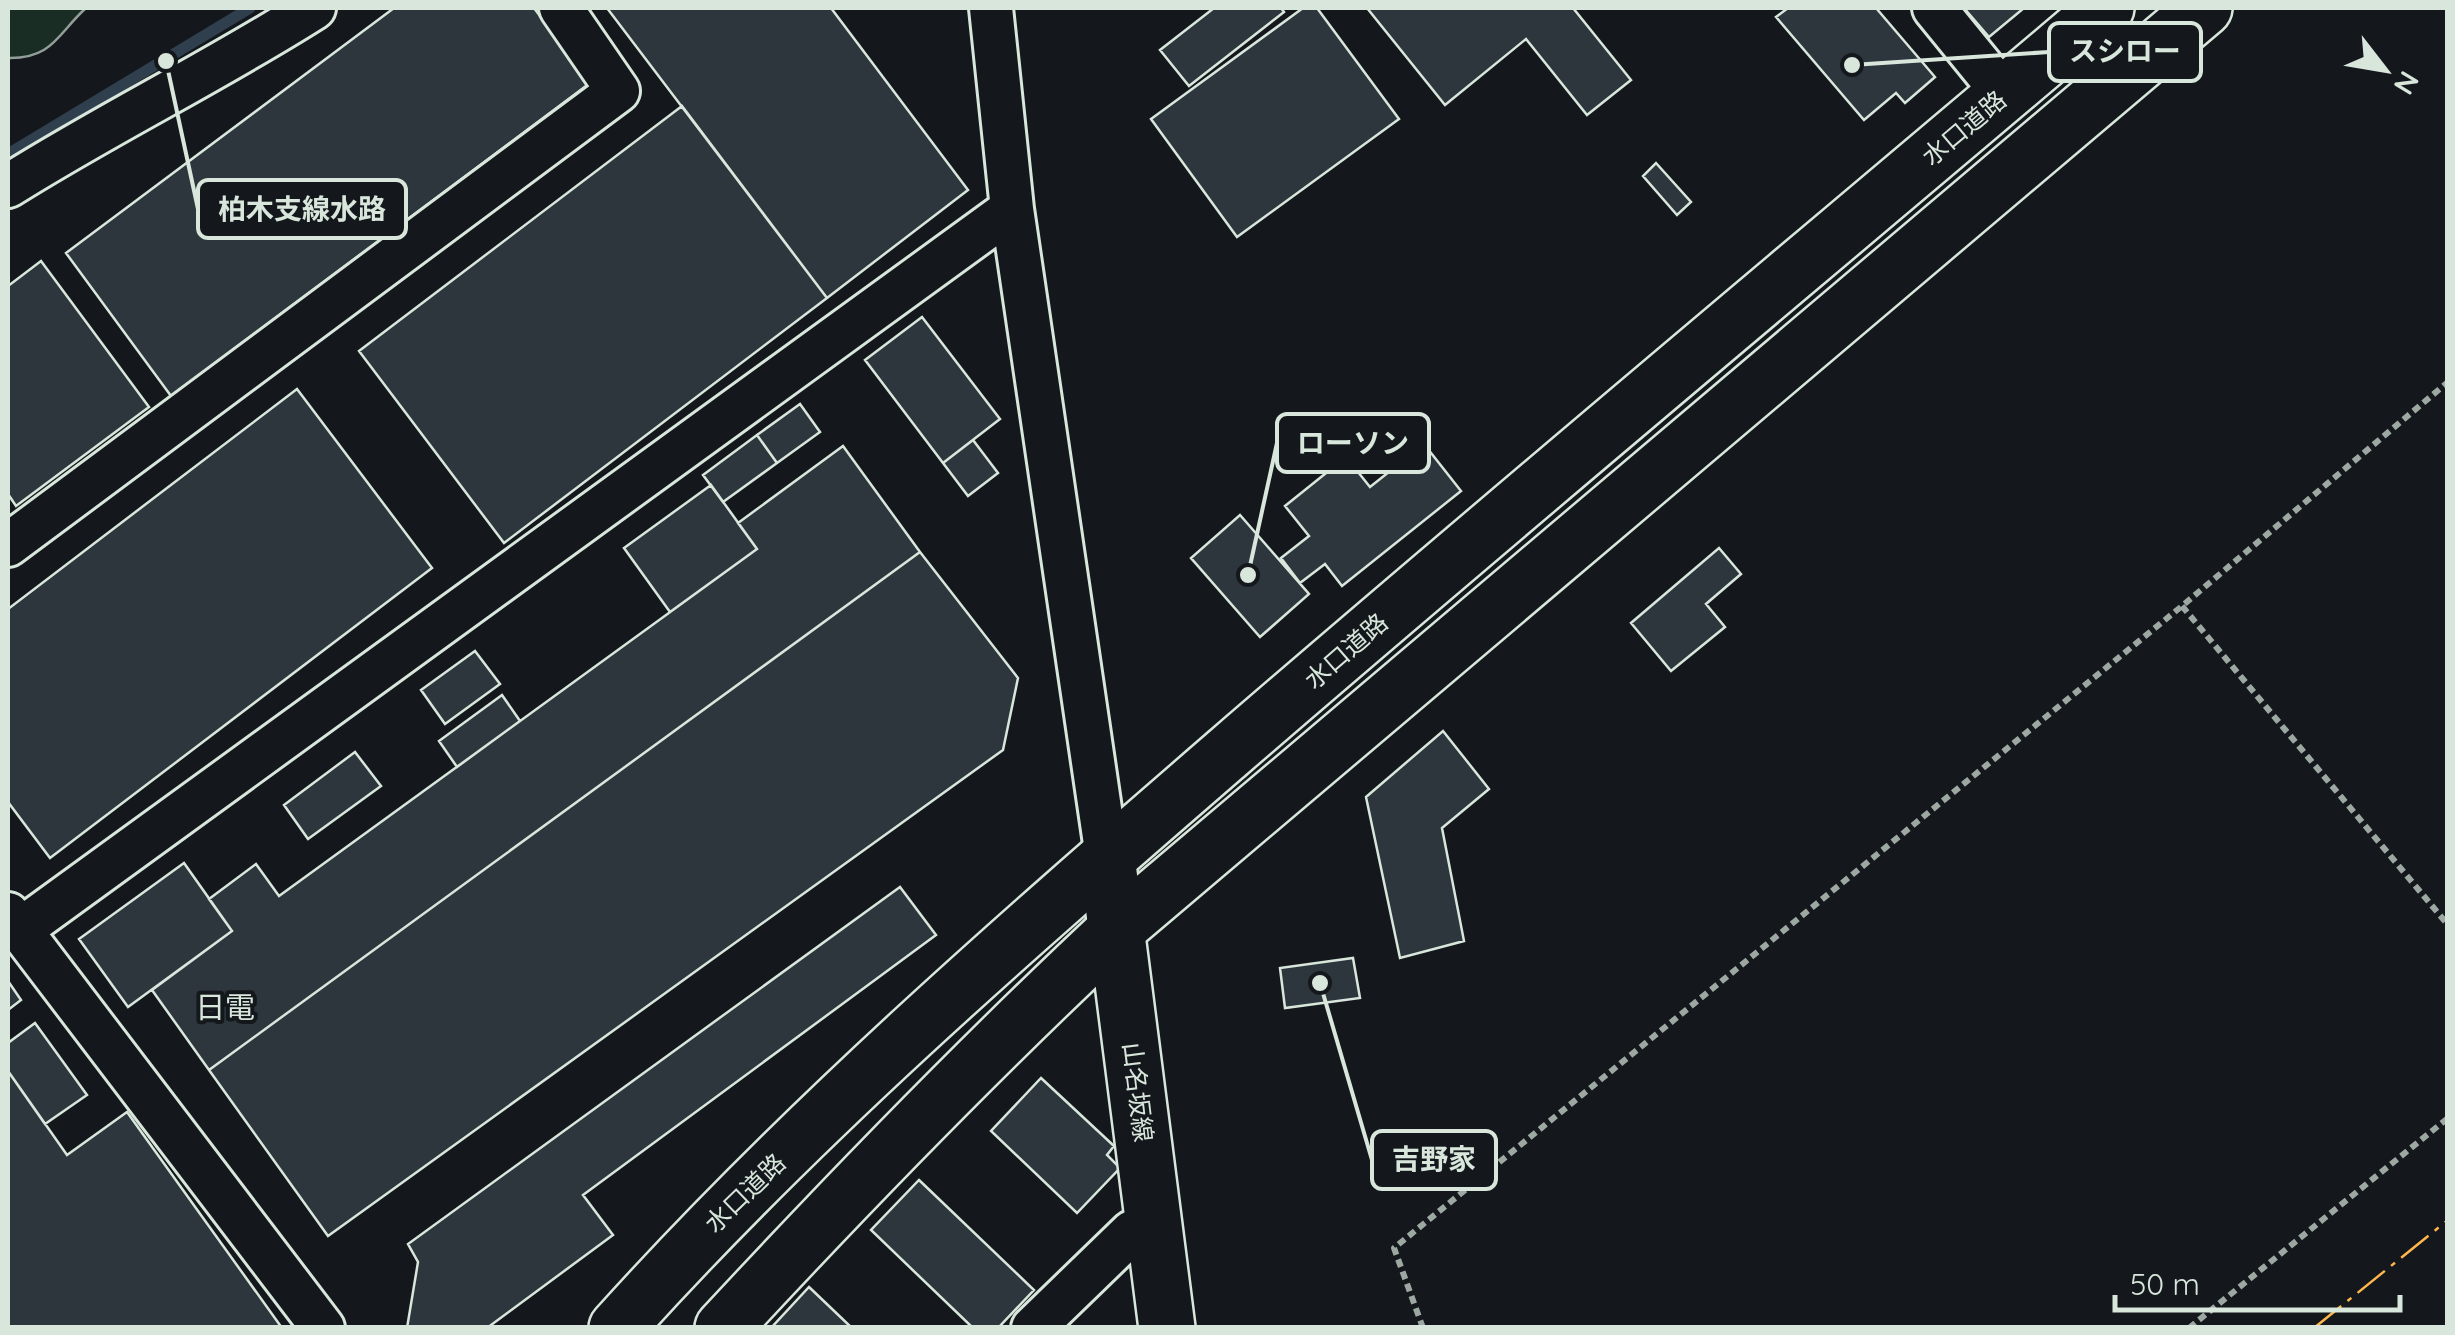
<svg xmlns="http://www.w3.org/2000/svg" width="2455" height="1335" viewBox="0 0 2455 1335" font-family="Quicksand,'Noto Sans JP',sans-serif">
<style>
.green{fill:#1a2d24;stroke:#939e99;stroke-width:2.5}
.lines{fill:none;stroke-linecap:round;stroke-linejoin:round}
.stream{stroke:#2f3f4d;stroke-width:11}
.building{fill:#2c363c;stroke:#d8e6dc;stroke-width:2.5}
.minor-casing{stroke:#d8e6dc;stroke-width:48}
.major-casing{stroke:#d8e6dc;stroke-width:60}
.highway-casing{stroke:#d8e6dc;stroke-width:60}
.path{stroke:#9da8a2;stroke-width:6;stroke-dasharray:8 5;stroke-linecap:butt}
.minor{stroke:#14181c;stroke-width:42}
.major{stroke:#14181c;stroke-width:55}
.highway{stroke:#14181c;stroke-width:55}
.power{stroke:#ffb74d;stroke-width:2.5;stroke-dasharray:35 8 5 8;stroke-linecap:butt}
.labels{text-anchor:middle;stroke-width:8;stroke-linejoin:round;paint-order:stroke}
.street-label{font-size:25px;fill:#d8e6dc;stroke:#14181c}
.quarter-label{font-size:30px;fill:#d8e6dc;stroke:#14181c}
.leader{fill:none;stroke:#d8e6dc;stroke-width:4}
.callout-dot{fill:#d8e6dc;stroke:#14181c;stroke-width:4}
.callout{fill:#14181c;stroke:#d8e6dc;stroke-width:4}
.callout-label{font-size:28px;text-anchor:middle;font-weight:bold;fill:#d8e6dc}
</style>
<rect width="100%" height="100%" fill="#14181c"/>
<path class="green" d="M8 8H86C58 33 53 59 8 58Z"/>
<g class="lines">
<path class="stream" d="M8 154 250 8"/>
</g>
<path class="building" d="M394 8H534L590 83 171 396 66 253Z
M607 8H831L968 190 827 298Z
M1214 8H1281L1284 12 1189 86 1160 50Z
M1303 8H1317L1399 119 1237 237 1151 119Z
M1367 8H1573L1631 80 1587 115 1526 39 1445 105Z
M1788 8H1876L1935 77 1905 103 1896 93 1864 120 1776 17Z
M1964 8H2024L1989 37Z
M682 106 827 298 504 543 359 351Z
M1656 163 1691 202 1677 215 1643 176Z
M41 261 149 407 16 506 8 494V286Z
M922 317 1000 419 943 463 865 360Z
M297 389 432 568 50 858 8 802V609Z
M800 404 820 432 777 463 757 435Z
M757 435 777 463 723 502 703 475Z
M973 440 998 473 968 496 943 463Z
M1424 444 1461 491 1342 586 1325 564 1300 583 1281 558 1309 536 1285 506 1346 457 1370 487Z
M843 446 920 552 209 1070 152 990 232 931 209 899 256 864 279 896 757 549 738 523Z
M711 485 757 549 670 612 624 548Z
M1240 515 1309 594 1260 637 1191 558Z
M1719 548 1741 574 1706 604 1725 627 1671 671 1631 623Z
M920 552 1018 678 1003 750 328 1236 209 1070Z
M475 651 500 684 445 724 421 690Z
M502 695 520 721 457 767 439 741Z
M1443 731 1489 789 1442 828 1464 941 1400 958 1366 797Z
M355 752 381 786 308 839 284 805Z
M184 863 232 931 128 1007 79 939Z
M900 887 936 935 583 1195 613 1235 487 1328H407L418 1262 408 1244Z
M1353 958 1360 998 1285 1008 1280 968Z
M8 981 21 1000 8 1010Z
M35 1023 87 1095 45 1124 8 1071V1043Z
M8 1071 67 1155 127 1112 282 1328H8Z
M1041 1078 1114 1146 1107 1155 1120 1168 1077 1213 991 1131Z
M919 1180 1034 1290 998 1328H973L871 1230Z
M809 1287 852 1328H771Z"/>
<g class="lines">
<g class="minor-casing">
<path id="minor" d="M991 8 1012 209 1107 857
M1934 8 2004 94
M8 186C108 123 215 71 314 8
M8 545 618 91 561 8
M8 914 323 1328
M20 930 1012 209
M1033 1328 1132 1232 1155 1224"/>
</g>
<g class="major-casing">
<path id="major" d="M1107 857 1167 1328"/>
</g>
<g class="highway-casing">
<path id="highway" d="M617 1328C804 1120 1018 935 1229 752 1519 501 1814 256 2106 8
M723 1328C851 1190 981 1056 1118 928L2204 8"/>
</g>
<path class="path" d="M2182 606 2448 925
M1423 1328 1394 1248 2182 606 2448 382
M2189 1328 2448 1118"/>
<use href="#minor" class="minor"/>
<use href="#major" class="major"/>
<use href="#highway" class="highway"/>
<path class="power" d="M2314 1328 2448 1220"/>
</g>
<g class="labels">
<g class="street-label">
<text transform="translate(1964 128) rotate(-40)" y="9">水口道路</text>
<text transform="translate(1346 651) rotate(-41)" y="9">水口道路</text>
<text transform="translate(1138 1092) rotate(83)" y="9">山名坂線</text>
<text transform="translate(745 1193) rotate(-44)" y="9">水口道路</text>
</g>
<g class="quarter-label">
<text x="225" y="1018">日電</text>
</g>
</g>
<path class="leader" d="M1852 65L2049 52M166 61L198 209M1248 575L1277 443M1320 983L1372 1160"/>
<g class="callout-dot">
<circle cx="1852" cy="65" r="10"/>
<circle cx="166" cy="61" r="10"/>
<circle cx="1248" cy="575" r="10"/>
<circle cx="1320" cy="983" r="10"/>
</g>
<g class="callout">
<rect x="2049" y="23" width="152" height="58" rx="10"/>
<rect x="198" y="180" width="208" height="58" rx="10"/>
<rect x="1277" y="414" width="152" height="58" rx="10"/>
<rect x="1372" y="1131" width="124" height="58" rx="10"/>
</g>
<g class="callout-label">
<text x="2125" y="61">スシロー</text>
<text x="302" y="219">柏木支線水路</text>
<text x="1353" y="453">ローソン</text>
<text x="1434" y="1169">吉野家</text>
</g>
<rect width="2455" height="1335" fill="none" stroke="#d8e6dc" stroke-width="20"/>
<g transform="translate(2385 70) rotate(121)" stroke="#14181c" stroke-width="8" paint-order="stroke">
<path d="M0-8L18 38L0 25L-18 38Z" fill="#d8e6dc"/>
<text y="-15" font-size="28" font-weight="bold" text-anchor="middle" fill="#d8e6dc">N</text>
</g>
<path d="M2115 1295v15h285v-15" fill="none" stroke="#d8e6dc" stroke-width="5"/>
<text x="2130" y="1295" font-size="30" fill="#d8e6dc" stroke="#14181c" stroke-width="8" paint-order="stroke">50 m</text>
</svg>
